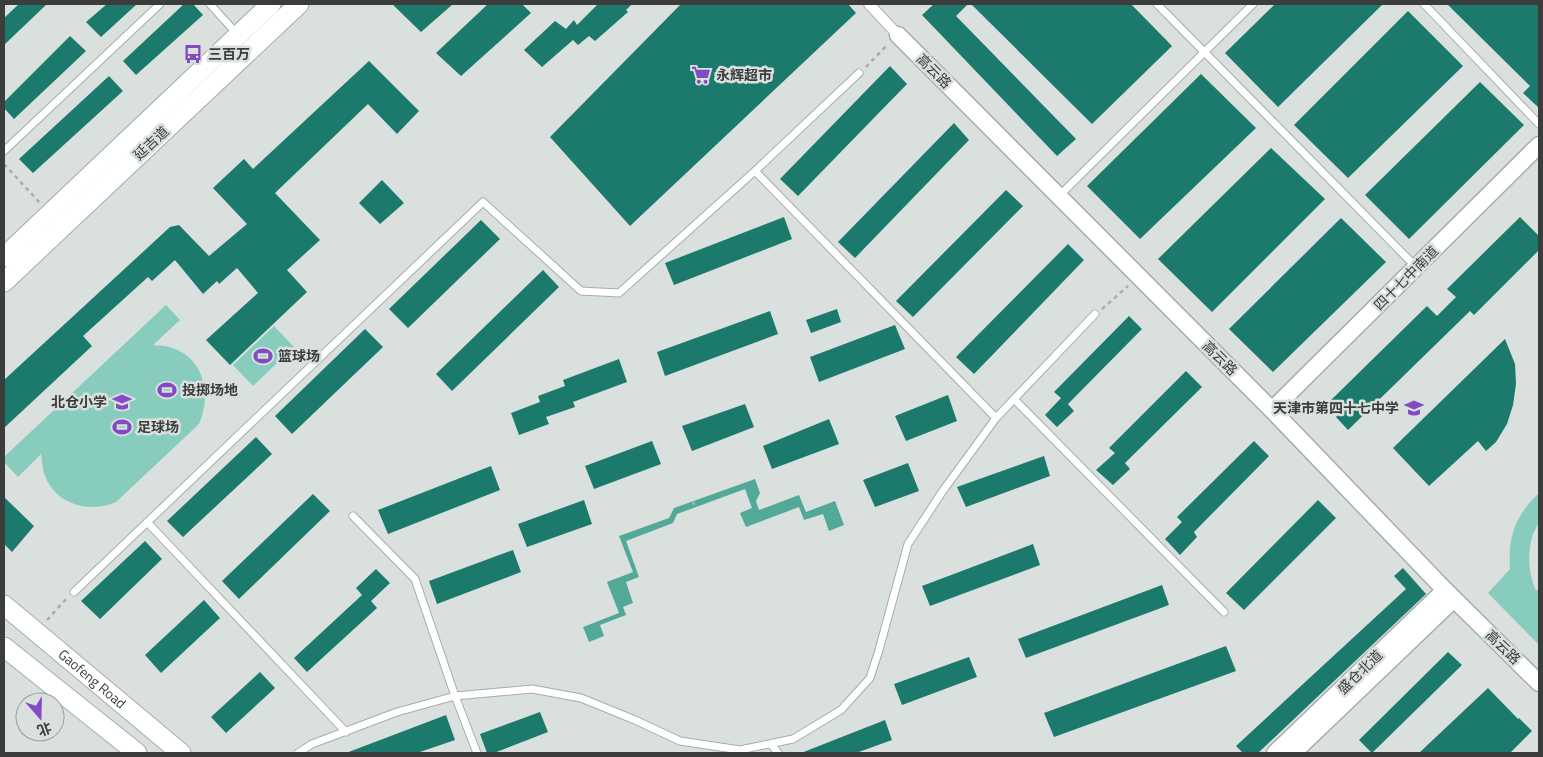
<svg xmlns="http://www.w3.org/2000/svg" width="1543" height="757" viewBox="0 0 1543 757" font-family="'Titillium Web','Noto Sans SC',sans-serif">
<style>
.green{fill:#87ccbd}
.water{fill:#53a998}
.building{fill:#1b7a6b}
.lines{fill:none;stroke-linecap:round;stroke-linejoin:round}
.service-casing{stroke:#a6adab;stroke-width:9}
.pedestrian-casing{stroke:#a6adab;stroke-width:12}
.tertiary-casing{stroke:#a6adab;stroke-width:19}
.secondary-casing{stroke:#a6adab;stroke-width:21}
.path{stroke:#a8adac;stroke-width:2.5;stroke-dasharray:4 4;stroke-linecap:butt}
.service{stroke:#fff;stroke-width:7}
.pedestrian{stroke:#fff;stroke-width:10}
.tertiary{stroke:#fff;stroke-width:16}
.secondary{stroke:#fff;stroke-width:19}
.labels{text-anchor:middle;stroke-width:5;stroke-linejoin:round;paint-order:stroke}
.poi-label{font-size:14px;font-weight:bold;fill:#3a3d3c;stroke:#d9e0de;text-anchor:start}
.street-label{font-size:14px;fill:#3a3d3c;stroke:#d9e0de}
</style>
<rect width="100%" height="100%" fill="#d9e0de"/>
<path class="green" d="M166 305 180 320 153 345C158 346 164 345 169 347 204 356 212 394 199 424L116 502C88 514 54 504 44 473 42 467 42 460 41 454L18 477 4 462V457Z
M274 326 294 347 253 386 233 365Z
M1539 493C1539 502 1541 512 1539 520 1538 525 1535 530 1533 534 1527 554 1528 572 1536 591L1539 588V645L1488 593 1510 569C1508 536 1515 516 1539 493Z"/>
<path class="water" d="M755 479 760 493 756 501 759 510 799 495 806 512 835 501 844 525 829 531 823 514 804 520 799 507 746 527 740 513 752 508 745 489 677 514 673 523 626 541 639 577 626 582 633 603 623 607 626 615 600 625 604 636 589 642 583 627 619 613 607 582 633 572 619 536 669 518 674 508Z"/>
<path class="building" d="M19 4H47L4 45V18Z
M107 4H137L101 37 86 22Z
M184 4H193L203 15 136 75 123 61Z
M392 4H453L421 32Z
M488 4H522L531 13 461 76 436 53Z
M598 4H632L626 10 628 12 595 41 589 36 578 45 573 40 542 67 524 50 555 21 566 29 574 20 577 25Z
M681 4H848L856 13 630 226 550 137Z
M934 4H968L956 16 1076 139 1057 156 922 15Z
M971 4H1131L1172 46 1092 124Z
M1275 4H1383L1278 107 1225 53Z
M1447 4H1539V108L1523 93 1530 86Z
M1408 11 1463 66 1348 178 1294 125Z
M70 36 86 51 14 119 4 108V102Z
M369 61 419 111 397 134 368 104 275 193 320 240 287 270 307 292 230 365 206 340 258 293 237 268 219 284 217 281 203 294 175 260 152 281 148 277 83 336 92 346 4 428V380L170 227 179 225 209 256 247 224 213 188 244 159 253 169Z
M890 66 907 84 798 196 780 179Z
M1201 74 1256 128 1140 239 1087 186Z
M109 76 123 91 33 173 19 159Z
M1480 82 1524 125 1409 239 1365 195Z
M954 123 969 140 855 258 838 242Z
M1271 148 1325 199 1212 312 1158 259Z
M382 180 404 203 380 224 359 203Z
M1006 190 1023 206 913 317 896 301Z
M784 217 792 239 674 285 665 263Z
M1520 217 1539 236V250L1474 315 1470 311 1348 430 1336 417 1340 413 1329 402 1427 306 1437 316 1456 297 1447 289Z
M1341 218 1386 262 1273 372 1229 329Z
M481 220 500 239 408 328 389 309Z
M1068 244 1084 260 974 374 956 357Z
M543 270 559 287 452 391 436 374Z
M837 309 841 322 811 333 806 320Z
M770 311 778 334 665 376 657 352Z
M1129 316 1142 329 1068 404 1074 411 1057 427 1045 415 1061 398 1054 392Z
M895 325 905 349 819 382 810 357Z
M365 329 383 347 292 434 275 416Z
M1505 339 1515 364 1516 384 1513 405 1507 424 1496 442 1486 451 1478 441 1429 486 1393 448Z
M619 359 627 382 573 402 575 407 546 417 549 424 519 435 511 413 540 402 538 396 565 386 563 380Z
M1186 371 1202 387 1125 463 1130 469 1113 485 1096 470 1115 453 1109 448Z
M948 395 957 421 906 441 895 416Z
M745 404 754 427 692 451 682 426Z
M829 419 839 444 772 469 763 446Z
M256 437 272 454 183 537 167 521Z
M652 441 661 464 594 489 585 466Z
M1254 441 1269 456 1194 532 1197 537 1180 555 1165 539 1182 522 1177 517Z
M1044 456 1050 476 966 507 957 487Z
M908 463 919 491 875 507 863 480Z
M491 466 500 490 388 534 378 510Z
M313 494 330 511 239 599 222 581Z
M4 497 34 526 12 552 4 544Z
M584 500 592 524 527 547 518 524Z
M1318 500 1336 518 1244 610 1226 593Z
M145 541 162 559 100 619 81 601Z
M1033 544 1040 565 930 606 922 586Z
M513 550 521 572 437 604 429 581Z
M1403 568 1426 594 1258 753H1243L1236 746 1406 589 1394 576Z
M376 569 390 583 371 601 377 608 307 672 294 658 362 595 356 588Z
M1162 585 1169 605 1026 658 1018 639Z
M204 600 220 618 161 673 145 655Z
M1226 646 1236 671 1054 737 1044 713Z
M1448 652 1462 665 1372 753 1359 740Z
M969 657 977 677 902 705 894 684Z
M260 672 275 688 226 733 211 717Z
M1488 688 1518 719 1519 718 1532 731 1510 753H1419Z
M540 712 548 732 494 753H487L480 734Z
M446 715 455 740 417 753H346Z
M885 720 892 740 856 753H801Z"/>
<g class="lines">
<g class="service-casing">
<path id="service" d="M210 4 237 34
M1157 4 1416 267
M1424 4 1539 124
M4 151 160 4
M755 171 996 418
M1059 196 1253 4
M1014 399 1224 612
M353 516 415 579 455 696 477 753
M147 522 346 732
M74 592 483 202 581 291 619 293 755 171 859 73
M771 744 778 753
M298 753 312 744 397 712 455 696 532 689 581 698 635 720 680 741 740 750 793 739 841 710 870 678 879 650 908 544 942 492 996 418 1095 314"/>
</g>
<g class="pedestrian-casing">
<path id="pedestrian" d="M869 4 898 35"/>
</g>
<g class="tertiary-casing">
<path id="tertiary" d="M898 35 1272 410 1445 590 1539 683
M1272 410 1539 145
M1275 753 1445 590
M1293 753 1454 599"/>
</g>
<g class="secondary-casing">
<g id="secondary">
<path d="M4 257 271 4"/>
<path d="M4 282 299 4"/>
<path id="s1" d="M4 605 181 753"/>
<path d="M4 647 137 753"/>
</g>
</g>
<path class="path" d="M866 67 888 44
M4 164 40 203
M1102 309 1128 286
M693 501 695 508
M47 620 67 598"/>
<use href="#service" class="service"/>
<use href="#pedestrian" class="pedestrian"/>
<use href="#tertiary" class="tertiary"/>
<use href="#secondary" class="secondary"/>
</g>
<defs>
<g id="bus-bare" transform="scale(1.5)"><path d="M-5-6H5V4H4V6H2V4H-2V6H-4V4H-5ZM-3.5-4V0h7V-4ZM-3.5 1.2v1.5H-2V1.2ZM2 1.2v1.5H3.5V1.2Z" fill="#834bc2" stroke="#d9e0de" stroke-width="2.5" paint-order="stroke"/></g>
<g id="supermarket-bare" transform="scale(1.5)"><path d="M-6-5.5h2.5l.6 2H6L4.5 2H-2.5L-4.4-4H-6ZM-1.5 3.2a1.3 1.3 0 1 0 .1 0ZM3 3.2a1.3 1.3 0 1 0 .1 0Z" fill="#834bc2" stroke="#d9e0de" stroke-width="2.5" paint-order="stroke"/></g>
<g id="stadium-bare" transform="scale(1.5)"><path d="M0-5a6.5 5 0 1 0 0 10a6.5 5 0 1 0 0-10ZM-3.5-1.8h7v3.6h-7Z" fill="#834bc2" stroke="#d9e0de" stroke-width="2.5" paint-order="stroke"/></g>
<g id="school-bare" transform="scale(1.5)"><path d="M0-5L7-2L0 1L-7-2ZM-4 1L0 2.5L4 1V4Q0 6-4 4Z" fill="#834bc2" stroke="#d9e0de" stroke-width="2.5" paint-order="stroke"/></g>
</defs>
<g fill-rule="evenodd">
<use href="#bus-bare" x="193" y="54"/>
<use href="#supermarket-bare" x="701" y="75"/>
<use href="#stadium-bare" x="263" y="356"/>
<use href="#stadium-bare" x="167" y="390"/>
<use href="#school-bare" x="122" y="402"/>
<use href="#school-bare" x="1414" y="408"/>
<use href="#stadium-bare" x="122" y="427"/>
</g>
<g class="labels">
<g class="poi-label">
<text x="208" y="59">三百万</text>
<text x="716" y="80">永辉超市</text>
<text x="278" y="361">篮球场</text>
<text x="182" y="395">投掷场地</text>
<text x="107" y="407" text-anchor="end">北仓小学</text>
<text x="1399" y="413" text-anchor="end">天津市第四十七中学</text>
<text x="137" y="432">足球场</text>
</g>
<g class="street-label">
<text transform="translate(934 71) rotate(45)" y="5">高云路</text>
<text transform="translate(151 143) rotate(-43)" y="5">延吉道</text>
<text transform="translate(1406 278) rotate(-45)" y="5">四十七中南道</text>
<text transform="translate(1220 358) rotate(45)" y="5">高云路</text>
<text transform="translate(1503 647) rotate(44)" y="5">高云路</text>
<text transform="translate(1360 672) rotate(-44)" y="5">盛仓北道</text>
<text dy="5" stroke="none"><textPath href="#s1" startOffset="115">Gaofeng Road</textPath></text>
</g>
</g>
<rect width="1543" height="757" fill="none" stroke="#3a3d3c" stroke-width="10"/>
<g transform="translate(40 717) rotate(160)"><circle r="24" fill="#d9e0de" stroke="#999f9d"/>
<path d="M0-4L9 19L0 12L-9 19Z" fill="#834bc2"/>
<text y="-8" font-size="14" font-weight="bold" text-anchor="middle" fill="#3a3d3c">北</text>
</g>
</svg>
